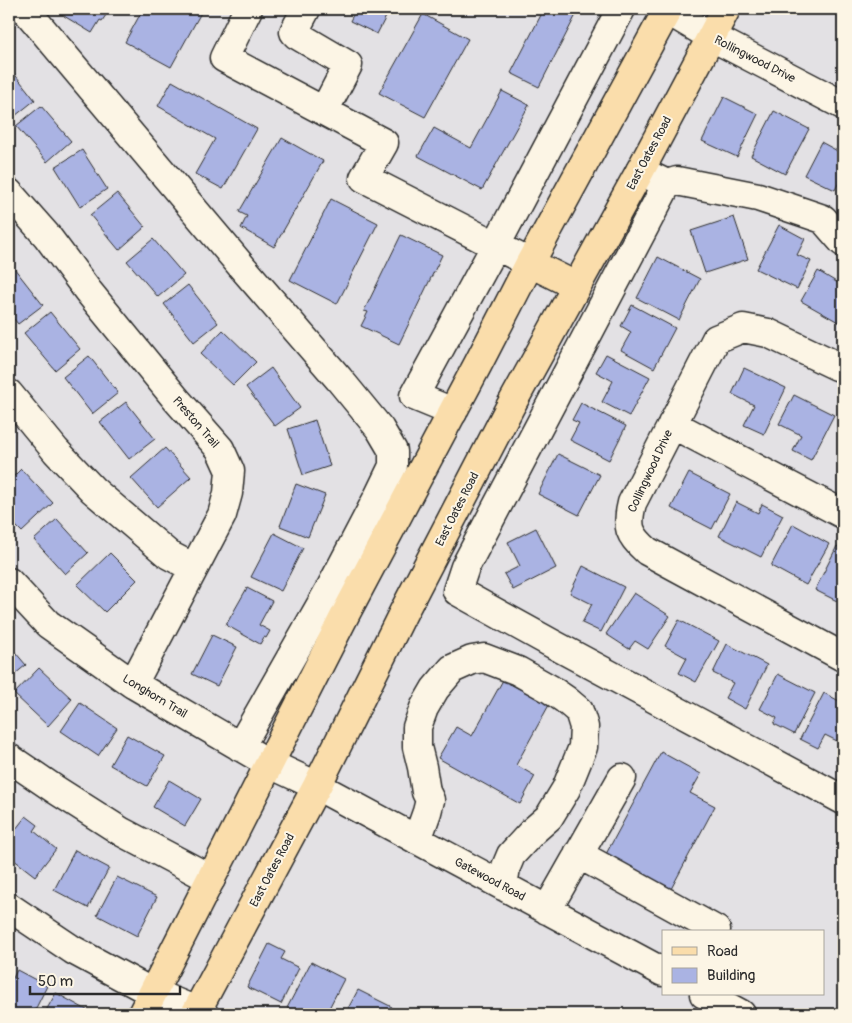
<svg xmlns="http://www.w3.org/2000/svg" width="852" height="1023" viewBox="0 0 852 1023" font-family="Pangolin,sans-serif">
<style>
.building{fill:#aab3e3;stroke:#2b2b2b}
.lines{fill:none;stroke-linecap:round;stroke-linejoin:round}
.minor-casing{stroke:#2b2b2b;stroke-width:31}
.major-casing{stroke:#2b2b2b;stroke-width:31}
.minor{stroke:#fcf5e5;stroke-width:28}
.major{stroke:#faddab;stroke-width:28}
.labels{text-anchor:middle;stroke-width:4;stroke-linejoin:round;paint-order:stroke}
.street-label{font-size:12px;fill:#2b2b2b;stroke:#fcf5e5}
</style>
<rect width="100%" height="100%" fill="#e3e1e4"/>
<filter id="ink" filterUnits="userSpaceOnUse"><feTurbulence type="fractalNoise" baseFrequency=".02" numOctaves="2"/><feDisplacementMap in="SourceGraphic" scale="10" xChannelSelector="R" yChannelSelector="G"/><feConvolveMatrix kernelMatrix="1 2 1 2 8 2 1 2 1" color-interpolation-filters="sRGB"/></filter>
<g filter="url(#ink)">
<path class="building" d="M68 9H110L102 21 100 20 92 33 64 16Z
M143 9H203L171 67 125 42Z
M356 9H390L377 34 350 21Z
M528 9H579L539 87 511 73 541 15Z
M423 14 468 39 425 117 379 93Z
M9 67 35 100 10 120 9 118Z
M172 81 257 129 223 189 195 174 215 139 158 106Z
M502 91 529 105 482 190 418 156 434 128 471 148Z
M724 97 758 114 737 157 702 141Z
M41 106 71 141 47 162 16 126Z
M774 111 809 129 785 174 751 156Z
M282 138 323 161 274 247 241 228 247 216 239 212Z
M821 142 843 154V174L835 190 804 175Z
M82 150 107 189 80 207 55 167Z
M117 193 145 227 119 250 90 215Z
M331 199 378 223 337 304 290 280Z
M734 217 748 259 705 273 691 231Z
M779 225 805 239 797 255 811 261 797 289 756 269Z
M401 235 442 255 399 344 361 326 368 312 364 311Z
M153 239 184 275 158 297 127 261Z
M658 257 700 279 679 320 637 298Z
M14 268 43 305 18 324 9 313V272Z
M818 271 843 286V317L840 323 801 301Z
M188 285 218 323 194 342 164 304Z
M632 305 675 328 654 368 621 350 631 332 621 326Z
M50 312 80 349 55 370 24 333Z
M223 330 256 362 233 385 200 354Z
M606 354 650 377 629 416 602 402 613 381 596 372Z
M89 356 118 393 92 414 63 377Z
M271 368 300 408 275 426 246 387Z
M744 368 786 388 764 434 744 425 754 405 732 394Z
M794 395 834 415 811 460 793 451 801 435 779 424Z
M126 402 155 439 129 459 100 422Z
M581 403 626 426 609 460 570 440 579 423 572 420Z
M315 420 330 466 303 475 288 429Z
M165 448 191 477 157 507 131 478Z
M558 454 600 475 579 515 538 494Z
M21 469 53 503 22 532 9 519V481Z
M689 473 730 494 712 529 671 508Z
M296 484 325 495 308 537 280 526Z
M736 502 758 513 762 504 783 515 761 557 719 536Z
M57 519 88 553 65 574 34 540Z
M793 524 829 544 806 585 771 566Z
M536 528 556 568 513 590 504 574 520 566 508 542Z
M274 533 303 548 281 591 251 577Z
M837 546 843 549V604L815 590Z
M110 553 137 580 105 612 77 585Z
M583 566 624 587 601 632 582 623 592 604 570 593Z
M247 588 272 601 259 625 270 631 266 638 264 637 260 644 226 625Z
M634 593 670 616 648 649 635 641 629 649 606 634Z
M679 620 719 641 696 682 679 673 687 658 665 646Z
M212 635 237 647 217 686 192 674Z
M727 644 767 665 745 709 725 698 733 683 713 673Z
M9 645 26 665 9 679Z
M39 668 72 699 48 726 14 694Z
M778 674 815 693 794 734 774 724 777 718 760 709Z
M503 680 549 705 516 765 535 776 520 804 438 758 456 727 472 736Z
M824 693 843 703V744L825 735 818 748 800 739Z
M80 703 117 728 98 756 61 731Z
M127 735 165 756 147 786 110 765Z
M661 752 701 774 690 793 715 806 671 889 606 854Z
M169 780 201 799 185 826 153 807Z
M26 816 38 825 34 831 56 849 35 876 9 856V838Z
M75 850 109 868 88 908 54 890Z
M117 877 157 897 137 936 97 915Z
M269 944 285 952 281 959 299 968 281 1004 247 987Z
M311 962 344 979 326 1014H300L287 1008Z
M17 970 47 986 33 1014H9V986Z
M358 990 392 1007 388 1014H345Z
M56 993 94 1014H44Z"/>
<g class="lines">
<g class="minor-casing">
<path id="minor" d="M25 9 243 268 339 379 380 429 393 451V466L377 499 331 587 240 747
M248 9 224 58 384 143 364 178 530 263
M306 9 294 32 297 35 348 65 324 111
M665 9 712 37 843 105
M640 171 667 184 465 567 457 591 551 643 843 800
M667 184 677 181 758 197 823 219 843 242
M9 193 47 236 88 291 176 399 220 449 230 471 228 493 222 515 133 684
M843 366H837L768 333 743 328 716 339 632 503C626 527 629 535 647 551L843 657
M9 394 56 451 93 490 169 555 194 568
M453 412 414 396 496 245 621 9
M672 424 843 514
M9 582 48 624 133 684 270 764 317 786 663 972
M9 758 56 790 122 832 211 879
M417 840 427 812 430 800 426 792 422 767 417 747V727L424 708 435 689 452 669 472 660 484 658 518 671 550 689 566 700 579 711 584 727 583 747 566 789 549 817 533 831 511 855 506 867 503 886
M578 854 716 930
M9 907 73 950 153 993 204 1014
M547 910 622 778
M704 994 741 1014"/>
</g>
<g class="major-casing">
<path id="major" d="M530 263 576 286
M142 1014 346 613 478 364 530 263 668 9
M195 1014 317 786 404 611 510 407 640 171 726 9"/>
</g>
<use href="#minor" class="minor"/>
<use href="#major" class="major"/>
</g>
</g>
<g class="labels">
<g class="street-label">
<text transform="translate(755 59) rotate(27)" y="4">Rollingwood Drive</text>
<text transform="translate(649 153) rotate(-62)" y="4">East Oates Road</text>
<text transform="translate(196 422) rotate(49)" y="4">Preston Trail</text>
<text transform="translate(650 471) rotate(-65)" y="4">Collingwood Drive</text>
<text transform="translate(457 509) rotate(-63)" y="4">East Oates Road</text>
<text transform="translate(155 696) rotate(31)" y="4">Longhorn Trail</text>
<text transform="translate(272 870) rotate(-62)" y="4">East Oates Road</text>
<text transform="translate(490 879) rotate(28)" y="4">Gatewood Road</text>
</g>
</g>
<rect width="852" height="1023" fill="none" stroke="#fcf5e5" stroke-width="30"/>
<rect x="15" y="15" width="822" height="993" fill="none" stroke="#2b2b2b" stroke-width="2" filter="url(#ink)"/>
<rect x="662" y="930" width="162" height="65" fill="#fcf5e5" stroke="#a8a49b"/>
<rect x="672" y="947" width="25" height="8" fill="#faddab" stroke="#a8a49b"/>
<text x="707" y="956" font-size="15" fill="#2b2b2b">Road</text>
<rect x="672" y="968" width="25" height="15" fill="#aab3e3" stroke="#a8a49b"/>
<text x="707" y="980" font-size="15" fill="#2b2b2b">Building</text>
<path d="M30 986v8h150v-8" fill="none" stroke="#2b2b2b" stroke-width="2.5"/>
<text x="38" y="986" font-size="15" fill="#2b2b2b" stroke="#fcf5e5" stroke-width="4" paint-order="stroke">50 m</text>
</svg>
